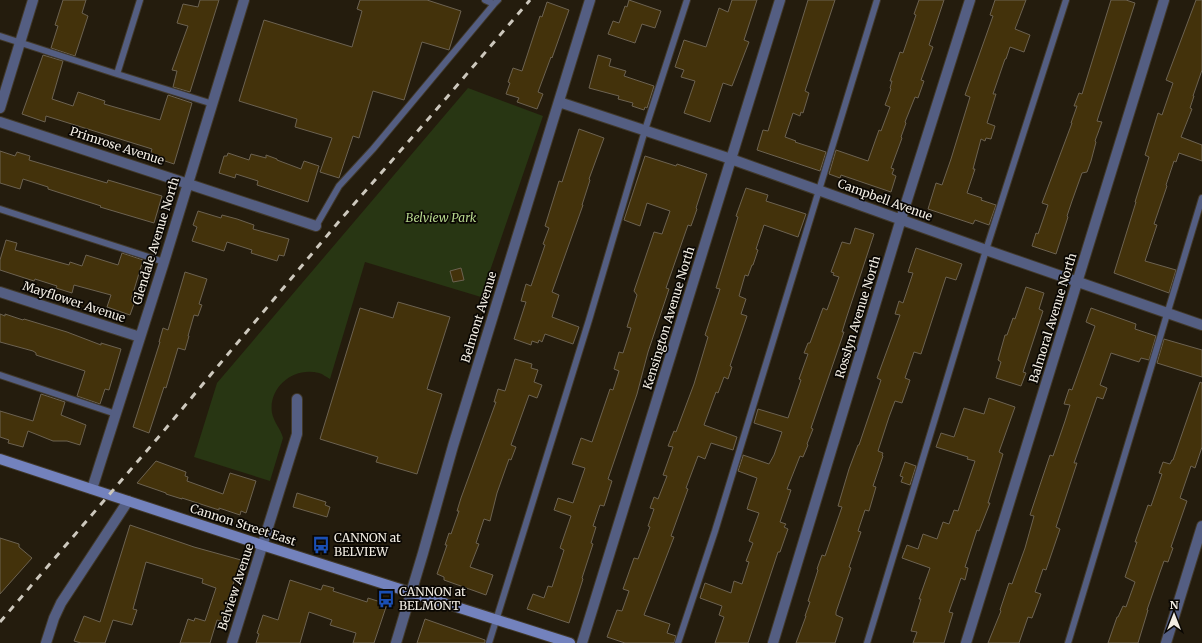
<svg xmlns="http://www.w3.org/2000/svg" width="1202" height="643" viewBox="0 0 1202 643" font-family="Merriweather,serif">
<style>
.green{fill:#283613}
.building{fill:#43320b;stroke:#6c6251}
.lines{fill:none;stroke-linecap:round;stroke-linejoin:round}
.service-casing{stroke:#41392b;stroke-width:8}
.minor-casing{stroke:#41392b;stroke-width:12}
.secondary-casing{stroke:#41392b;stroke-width:12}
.service{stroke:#545e82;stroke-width:6}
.minor{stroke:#545e82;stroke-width:10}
.secondary{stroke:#7382bd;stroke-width:10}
.rail{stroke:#cdc8bd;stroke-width:3;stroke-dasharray:7 7;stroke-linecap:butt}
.labels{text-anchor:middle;stroke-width:3.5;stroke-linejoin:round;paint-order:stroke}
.street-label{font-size:12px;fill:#f2ede3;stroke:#0a0703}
.park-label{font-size:12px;font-style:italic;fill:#b7d88e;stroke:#0a0703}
.poi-label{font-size:12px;fill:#f2ede3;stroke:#0a0703;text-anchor:start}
</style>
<rect width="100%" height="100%" fill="#241c0d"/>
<path class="green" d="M468 88 543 116 481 297 365 262 330 379C326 377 323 374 319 373 294 366 268 387 272 413 274 423 281 429 283 438L270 481 194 457 217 383Z"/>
<path class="building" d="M63 0H86L82 13 88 16 75 56 51 48 58 26 55 25Z
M200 0H219L190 92 173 87 177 71 172 70 188 26 177 23 183 4 198 7Z
M360 0H427L461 11 449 50 422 42 404 100 373 91 359 138 353 136 339 178 320 172 332 138 295 127 297 119 239 101 264 20 352 47 362 11 357 9Z
M629 0 661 11 655 28 642 24 635 43 608 34 613 21 619 23 625 6 627 7Z
M732 0H757L744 40 749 42 732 86 723 83 710 122 684 113 695 81 681 77 684 70 675 67 684 40 706 47 719 8 728 12Z
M808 0H835L805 91 809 93 803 113 801 112 800 116 793 113 785 137 796 141 795 142 826 152 820 171 757 150 763 130 768 131Z
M919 0H944L929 45 933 47 921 80 924 81 918 98 915 97 905 122 906 123 901 137 902 138 891 168 894 169 892 174 896 176 891 192 841 175 840 178 829 174 836 150 868 161 879 130 881 131 890 107 885 105 891 89 890 88 892 81H890L900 52 903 53 916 15 914 14Z
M995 0H1026L1015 29 1030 35 1024 52 1010 47 1006 59H1005L993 94H996L987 123 995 126 991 139 986 138 985 141 981 139 973 169H975L967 193 982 198 981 200 996 205 989 225 975 220 973 224 928 209 936 183 942 185 951 159 970 97 965 95 993 16 990 15Z
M1111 0H1126L1135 3 1097 121 1102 122 1095 141 1096 142 1091 161 1087 172 1082 173 1072 201 1067 216 1068 217 1056 254 1032 246 1036 233 1038 234 1048 205 1042 203 1072 123H1071L1077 106H1074L1079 93 1082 94Z
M1196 0H1202V70L1193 96H1194L1190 108 1192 109 1181 137 1202 145V161L1179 153 1176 162 1174 161 1166 185 1167 186 1154 224 1157 225 1145 261 1176 270 1169 293 1114 273 1136 202H1135L1149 157 1145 155 1158 113 1162 115 1173 83 1166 80Z
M547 2 569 10 552 58 551 57 538 92 543 94 537 109 517 102 519 98 506 94 510 83 508 82 513 68 522 71 540 16 542 17Z
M43 55 63 61 52 99 73 106 78 92 105 101 104 104 160 120 168 95 192 103 174 164 150 156 152 149 46 116 45 122 22 114Z
M598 55 611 59 609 66 626 71 624 76 654 86 647 108 645 107 644 110 632 106 633 103 618 99 619 96 589 88Z
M579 129 604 138 589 179 590 180 582 205H583L552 292 559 295 552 317 579 327 573 344 545 334 542 342 539 340 538 343 532 341 531 345 514 339 526 302 521 301 526 284 531 286 545 245 543 244 549 228 545 226 559 181 562 182Z
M0 151 15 156 17 152 30 156 29 160 107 183 108 180 162 196 154 223 100 207 101 206 48 189V187L23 179 20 189 0 183Z
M228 153 249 160 251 154 266 158V155L277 159V160L301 169 304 161 319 166 308 202 257 185 258 181 236 174 235 178 219 173 224 156H227Z
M645 156 676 166 677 164 707 174 696 208 697 209 691 226 688 225 666 288 669 289 648 352 637 394 608 479 612 481 604 506 600 505 593 526 596 527 591 543 593 544 582 578 583 579 569 623 527 609 533 594 544 598 548 586 552 587 564 550 560 548 571 516 554 510 558 498 573 503 585 468 572 464 581 438 592 442 610 389 613 390 619 371 614 369 619 352 623 353 631 328 627 327 637 295 634 291 654 232 662 234 670 211 647 203 640 226 624 220Z
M746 188 768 195 766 201 806 214 798 237 764 225 756 249 758 250 753 265H752L748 276 745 275 739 296 746 299 741 314 747 316 730 366 732 367 728 379 724 377 718 393 716 392 704 425 737 437 733 450 711 443 705 459 698 456 686 488 688 489 671 536 674 537 644 615 670 624 667 633 676 636 674 643H625L607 637 617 610 622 611 629 591 623 589 634 558 638 559 650 527 648 526 654 509 650 508 654 497 658 499 667 476 663 475 673 447 668 446 674 431 676 432 694 384 708 337 705 335 720 289 716 288 738 217 736 216Z
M198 211 221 218 222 215 237 219 254 225 253 229 289 239 284 256 279 255 277 261 251 253 252 250 227 242 224 251 192 241 197 227 193 225Z
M855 228 874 234 847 316 842 332H844L832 367 811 428 813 429 807 444 808 445 803 457 800 456 787 489 791 490 780 522 786 524 784 527 788 529 780 552H778L748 643H715L724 617 719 615 722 606 700 598 705 583 731 593 734 581 742 584 749 562 746 561 753 543 749 541 759 513 747 509 757 478 738 471 743 456V455L769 464 774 455 782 432 754 423 758 409 788 418 801 380 799 379 808 354 804 353 808 343H810L823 308 827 310 839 277 833 275 834 273 831 272 842 242 850 244Z
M6 240 17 243 15 250 69 265 70 262 82 266 86 255 118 265 122 253 143 260 131 300 135 301 130 315 107 307 111 295 74 285 72 293 56 288 57 286 35 279 34 281 0 270V260Z
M916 248 962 264 956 280 946 277 921 354 914 352 905 378 910 380 902 403 895 401 889 417 878 451 883 453 882 455 883 456 873 486 876 487 869 511 865 510 858 531 861 532 849 567 851 568 836 612V615L843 618 835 643H796L806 616H805L810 602 808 601 818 570 817 569 822 555 825 556 842 507 838 506 849 469 858 445H859L881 380 877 378 900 315 895 314 899 301 903 303 913 273 908 272Z
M461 268 464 280 453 282 450 271Z
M185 272 207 279 199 304 202 305 198 316 194 315 188 336H189L185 350 178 348 166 388 164 387 149 433 133 427 160 342H159L163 328 168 330Z
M1026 287 1044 293 1039 309 1043 311 1023 372 1026 373 1021 386 996 378 1001 362 998 360 1005 335H1007L1013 318 1015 319Z
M398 302 450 317 427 389 442 394 417 474 376 462 378 457 320 439 360 308 393 318Z
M1091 308 1136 324 1135 329 1156 336 1149 360 1141 358 1139 362 1111 353 1100 385 1107 388 1103 399 1097 397 1074 463H1077L1056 527 1060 529 1046 570 1043 569 1035 592 1041 594 1032 618 1028 617 1019 643H988L1001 611 1000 610 1009 583 1012 584 1025 548 1034 516 1030 515 1050 455 1053 456 1065 421 1070 405 1064 404 1069 389 1072 390 1095 326 1086 322Z
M0 314 5 316V314L23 320 24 319 67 332 101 345V343L121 349 109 390 105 389 100 404 77 396 85 371 36 355V353L33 351 0 342Z
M1164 339 1202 350V377L1157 363Z
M515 359 532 364 531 368 538 370 534 382 542 385 537 398 529 395 511 445 516 447 511 460 509 459 497 493 490 521 484 519 476 543 479 544 470 567 493 575 486 595 444 580V577L437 574 447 545H445L449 533 451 534 459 511H457L461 498 496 402H494L498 389 505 391Z
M1200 382 1202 383V447L1195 468 1191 466 1180 498 1187 501 1171 547 1173 548 1168 562 1164 561 1159 575 1147 610H1148L1138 643H1108L1117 617H1118L1123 606 1126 607 1135 582 1125 577 1137 542H1135L1148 505 1151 506 1162 474 1159 473 1163 462 1170 464 1172 460H1173Z
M41 394 65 402 61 415 86 425 80 445 67 441H53L28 431 23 447 8 443 9 440 0 437V411L33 421Z
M989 398 1015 407 999 452 1003 454 988 503H990L979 531 977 530 965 567 968 568 965 580 961 578 949 612 953 613 944 643H913L917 632 911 631 921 599H919L930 568 902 558 907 545 918 549 923 534 937 539 943 522 949 524 954 510 958 511 975 461 967 459 968 457 936 447 941 433 954 437 964 408 984 414Z
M156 461 186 472 185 476 188 477 187 481 223 494 230 473 256 481 246 513 241 511 240 515 219 508V510L182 498V499L166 494V493L137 483Z
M905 462 916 466 910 485 901 482 903 477 900 476Z
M297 493 326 502 325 505 330 507 327 517 293 507Z
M130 525 194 547 241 560 221 621 217 620 210 643H180L188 619 194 621 195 618 205 621 216 588 202 583 203 579 146 562 133 609 137 610 132 625 113 620 105 643H81L74 641 84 616 100 622Z
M0 538 19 544V547L32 558 0 594Z
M290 580 321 590 323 585 334 588 333 591 367 602 368 598 387 604 374 643H353L356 633 330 625 332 620 309 612 300 643H256L259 634 257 633 263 615 278 620Z
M425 619 485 640V643H417Z"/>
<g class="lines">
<g class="service-casing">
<path id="service" d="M485 0 494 4 498 0
M0 36 117 74 140 0
M117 74 213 104
M0 209 164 262
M316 226 339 186 373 149 494 4
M0 375 116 414
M489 643 589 320 645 130 687 0
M678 643 715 531 877 0
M867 643 986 250 1066 0
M1068 643 1202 198"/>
</g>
<g class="minor-casing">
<path id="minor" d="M559 102 731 159 986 250 1202 325
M0 108 33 0
M0 122 316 226
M0 292 140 337
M92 489 164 262 244 0
M46 643 54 618 61 603 128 501
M232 643 297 434V399
M396 643 423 553 453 446 590 0
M582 643 780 0
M773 643 901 219 970 0
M966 643 1164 0
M1166 643 1202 526"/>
</g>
<g class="secondary-casing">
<path id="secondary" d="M0 459 262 545 570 643"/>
</g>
<use href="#service" class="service"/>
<use href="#minor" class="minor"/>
<use href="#secondary" class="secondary"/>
<path class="rail" d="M0 622 162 433 341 219 436 110 530 0"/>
</g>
<defs>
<g id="bus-bare" transform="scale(1.38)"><path d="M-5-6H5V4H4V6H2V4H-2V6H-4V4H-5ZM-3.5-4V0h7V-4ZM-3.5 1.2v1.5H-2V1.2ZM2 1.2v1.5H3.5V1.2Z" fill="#1a4fb4" stroke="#0a0703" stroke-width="2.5" paint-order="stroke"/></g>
</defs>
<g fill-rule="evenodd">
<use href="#bus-bare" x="321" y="545"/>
<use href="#bus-bare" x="386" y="599"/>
</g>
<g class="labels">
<g class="street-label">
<text transform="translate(117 146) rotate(18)" y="4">Primrose Avenue</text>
<text transform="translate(885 200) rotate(20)" y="4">Campbell Avenue</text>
<text transform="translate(156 241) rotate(-73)" y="4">Glendale Avenue North</text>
<text transform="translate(74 302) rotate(18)" y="4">Mayflower Avenue</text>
<text transform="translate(479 317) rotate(-73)" y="4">Belmont Avenue</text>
<text transform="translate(858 317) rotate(-73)" y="4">Rosslyn Avenue North</text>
<text transform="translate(669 318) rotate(-73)" y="4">Kensington Avenue North</text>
<text transform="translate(1053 318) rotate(-73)" y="4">Balmoral Avenue North</text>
<text transform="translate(243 525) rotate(18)" y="4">Cannon Street East</text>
<text transform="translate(236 587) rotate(-72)" y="4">Belview Avenue</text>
</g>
<g class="park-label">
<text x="441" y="222">Belview Park</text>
</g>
<g class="poi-label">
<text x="334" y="542">CANNON at<tspan x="334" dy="14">BELVIEW</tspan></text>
<text x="399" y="596">CANNON at<tspan x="399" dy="14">BELMONT</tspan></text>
</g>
</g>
<g transform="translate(1174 615)" stroke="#0a0703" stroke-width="3" paint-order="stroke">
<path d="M0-3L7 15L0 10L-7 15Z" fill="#f2ede3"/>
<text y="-6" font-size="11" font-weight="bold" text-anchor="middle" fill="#f2ede3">N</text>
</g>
</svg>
